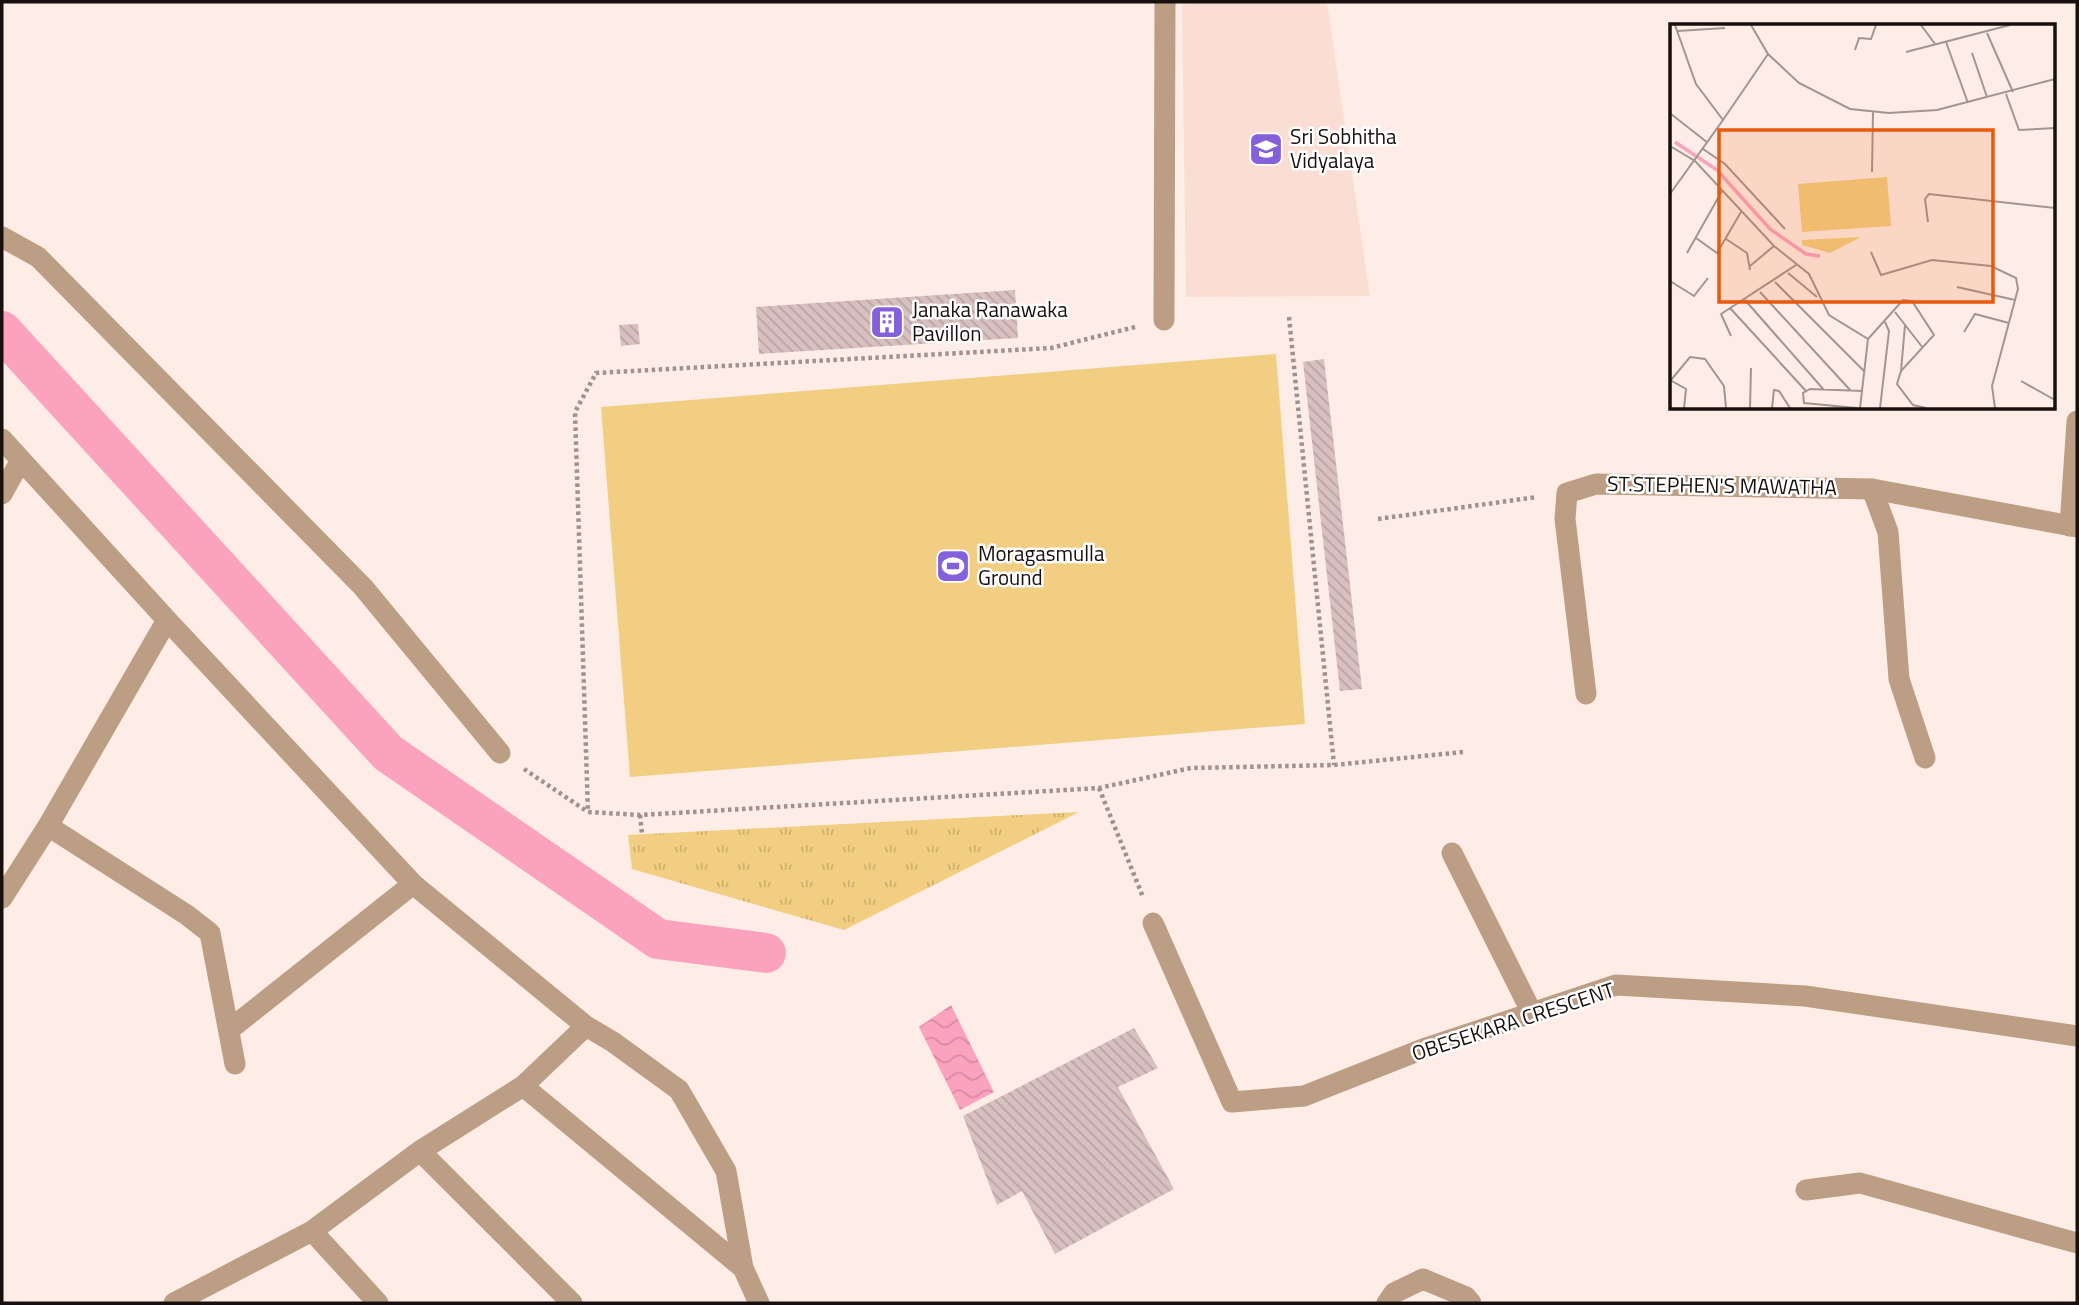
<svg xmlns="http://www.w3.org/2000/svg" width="2079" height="1305" viewBox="0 0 2079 1305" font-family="'Titillium Web',sans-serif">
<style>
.built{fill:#fbded3}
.green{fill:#f1ce81}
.park{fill:url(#park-tufts)}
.water{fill:url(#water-waves)}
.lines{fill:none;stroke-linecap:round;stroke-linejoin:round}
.canal{stroke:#fba2bf;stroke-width:40}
.building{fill:url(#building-back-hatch)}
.path{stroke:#9e928d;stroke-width:4.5;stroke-dasharray:3.5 3.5;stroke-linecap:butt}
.lane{stroke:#bb9e84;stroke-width:21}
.street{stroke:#bb9e84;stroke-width:21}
.labels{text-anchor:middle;stroke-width:5;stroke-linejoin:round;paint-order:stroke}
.poi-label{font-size:21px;fill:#17100e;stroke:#fff;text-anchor:start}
.street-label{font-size:21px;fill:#17100e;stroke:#fff}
.inset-river{fill:none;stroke:#fba2bf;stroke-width:3.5}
.inset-road{fill:none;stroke:#a29590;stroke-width:2}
.view{fill:#e8590c;fill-opacity:0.15;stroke:#e8590c;stroke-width:3.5}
.inset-edge{fill:none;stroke:#17100e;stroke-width:3.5}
</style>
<defs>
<pattern id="park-tufts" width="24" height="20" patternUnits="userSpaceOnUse" patternTransform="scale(1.75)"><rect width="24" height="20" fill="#f1ce81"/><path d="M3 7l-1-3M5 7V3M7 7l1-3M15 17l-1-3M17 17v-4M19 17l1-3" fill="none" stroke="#ceb06e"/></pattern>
<pattern id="water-waves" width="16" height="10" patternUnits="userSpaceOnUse" patternTransform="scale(1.75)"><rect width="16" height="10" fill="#fba2bf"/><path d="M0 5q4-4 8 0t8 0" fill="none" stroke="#d68aa3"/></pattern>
<pattern id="building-back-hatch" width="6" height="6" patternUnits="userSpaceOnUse" patternTransform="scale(1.75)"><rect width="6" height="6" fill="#d7c0bf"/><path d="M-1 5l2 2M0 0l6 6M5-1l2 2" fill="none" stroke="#b8a4a3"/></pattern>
</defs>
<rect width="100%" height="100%" fill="#feede6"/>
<path class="built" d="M1182 2H1327L1370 296 1186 297Z"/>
<path class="green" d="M1276 354 1305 724 630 777 601 407Z"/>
<path class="park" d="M1079 812 844 930 632 869 628 835Z"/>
<path class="water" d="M951 1005 994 1092 960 1110 919 1027Z"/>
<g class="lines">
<path class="canal" d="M2 331 388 753 658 939 766 953"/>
</g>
<path class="building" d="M1015 290 1018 338 759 354 756 307Z
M638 324 640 344 621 346 619 325Z
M1324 359 1362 689 1340 691 1303 362Z
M1134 1028 1158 1068 1118 1087 1174 1189 1055 1254 1022 1191 997 1205 963 1116Z"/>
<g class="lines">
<path class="path" d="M1289 317 1334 765
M1135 327 1051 348 596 373 575 412 588 812 640 815 1099 788 1191 768 1334 765 1463 752
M1378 519 1537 497
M524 769 588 812
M1099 788 1143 897
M640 815 642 834"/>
<path class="lane" d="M1872 489 1888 532 1899 679 1925 758
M2070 526 2077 421
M1452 853 1532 1013"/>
<path class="street" d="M2 237 38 257 363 587 500 753
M1164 320 1165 2
M2 439 167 620 413 884 586 1026 613 1042 679 1090 726 1171 743 1268 759 1303
M2 494 21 460
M1586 694 1565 519 1567 493 1596 484 1872 489 2077 527
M48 826 187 915 210 933 235 1064
M2 898 48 826 167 620
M1153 923 1232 1102 1304 1096 1423 1049 1616 985 1805 996 2077 1036
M229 1030 413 884
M523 1086 743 1268
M420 1151 572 1303
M1806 1190 1860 1183 2077 1243
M312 1231 378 1303
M174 1303 312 1231 420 1151 523 1086 586 1026
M1387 1303 1394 1293 1423 1279 1466 1297 1471 1303"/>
</g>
<defs>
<g id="school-square" transform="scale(1.75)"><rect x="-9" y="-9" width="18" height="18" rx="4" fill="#8460db" stroke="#fff"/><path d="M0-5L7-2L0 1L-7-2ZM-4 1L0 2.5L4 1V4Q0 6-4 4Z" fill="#fff"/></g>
<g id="building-square" transform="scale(1.75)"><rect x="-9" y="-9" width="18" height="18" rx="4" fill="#8460db" stroke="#fff"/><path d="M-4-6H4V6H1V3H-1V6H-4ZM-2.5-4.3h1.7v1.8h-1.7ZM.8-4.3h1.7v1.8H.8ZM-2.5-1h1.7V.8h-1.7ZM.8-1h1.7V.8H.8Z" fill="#fff"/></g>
<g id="stadium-square" transform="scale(1.75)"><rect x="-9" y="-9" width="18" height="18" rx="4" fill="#8460db" stroke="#fff"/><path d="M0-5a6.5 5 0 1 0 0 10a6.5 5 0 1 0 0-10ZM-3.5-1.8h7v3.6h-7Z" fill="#fff"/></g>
</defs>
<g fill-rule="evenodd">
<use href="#school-square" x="1266" y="149"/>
<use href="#building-square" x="887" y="322"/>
<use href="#stadium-square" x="953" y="566"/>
</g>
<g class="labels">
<g class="poi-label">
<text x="1290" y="144">Sri Sobhitha<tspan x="1290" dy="24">Vidyalaya</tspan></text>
<text x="912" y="317">Janaka Ranawaka<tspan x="912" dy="24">Pavillon</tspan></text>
<text x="978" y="561">Moragasmulla<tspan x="978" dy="24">Ground</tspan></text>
</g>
<g class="street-label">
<text transform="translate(1722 486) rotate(1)" y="7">ST.STEPHEN'S MAWATHA</text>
<text transform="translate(1513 1022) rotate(-18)" y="7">OBESEKARA CRESCENT</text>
</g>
</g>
<g transform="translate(1670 24)">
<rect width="385" height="385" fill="#feede6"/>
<path d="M217 153 221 202 132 208 128 160Z" fill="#f1ce81"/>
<path d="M191 213 160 229 132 221V216Z" fill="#f1ce81"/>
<path class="inset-river" d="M5 118 47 146 100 205 136 230 150 232"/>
<path class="inset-road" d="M81 1 98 30 129 59 180 85 219 89 267 86 385 55M251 1 265 20M8 7 55 4M317 9 343 68M276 18 298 79M185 26 189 14 201 15 206 1M236 28 340 1M302 29 317 73M336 70 349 106 385 104M1 90 38 119M53 96 98 30M0 122 25 137 104 222 139 250 159 291 198 315M33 125 55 140 115 205M202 148 203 88M0 170 53 96 26 60 5 1M258 198 255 175 259 170 385 184M26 214 47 229 71 188M56 215 77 229 80 246M201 228 211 251 262 236 321 242 346 254 348 265 322 362 325 384M17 229 52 167M80 242 104 222M118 249 147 273M0 257 24 272 38 254M105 258 195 348M287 263 345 276M90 268 181 367M75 276 154 366M60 284 136 367M225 288 253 324M294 308 305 290 339 299M61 312 51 290 126 241M198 315 233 276 242 277 264 311 231 347 227 360 243 381 256 384M231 347 235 301M0 356 16 365 14 384M1 356 20 333 35 335 54 362 56 384M351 357 385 376M80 384 81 344M102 384 104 366 109 367 120 384M187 384 134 379 133 369 140 365 193 367M190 384 198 315M210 384 219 307 215 298"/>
<path class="view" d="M49 106H323V278H49Z"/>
<rect width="385" height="385" class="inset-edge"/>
</g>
<rect width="2079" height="1305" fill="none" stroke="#17100e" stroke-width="7"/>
</svg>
